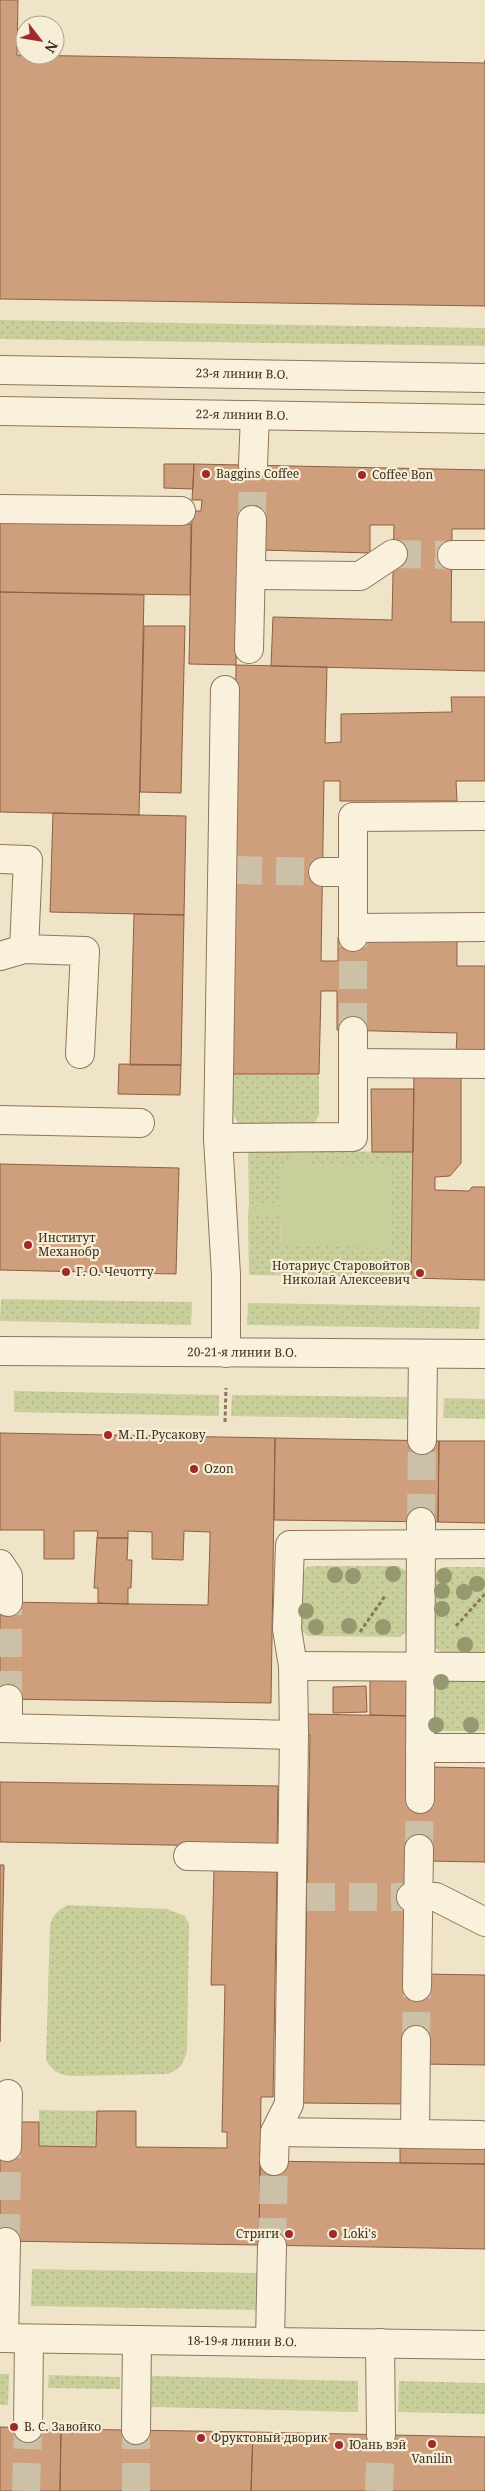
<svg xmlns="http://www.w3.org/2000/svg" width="485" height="2491" viewBox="0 0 485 2491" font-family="'Noto Serif',serif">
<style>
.grass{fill:url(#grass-dots)}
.pitch{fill:#c9cf9b}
.building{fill:#cf9f7d;stroke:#8d5f41}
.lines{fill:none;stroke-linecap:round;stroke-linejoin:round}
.minor-tunnel{stroke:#ccc0a6;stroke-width:28;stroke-dasharray:28 14;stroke-linecap:butt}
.minor-casing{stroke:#8d765c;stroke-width:30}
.path{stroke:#8d765c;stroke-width:3;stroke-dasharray:4 2.5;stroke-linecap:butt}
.minor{stroke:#faf1dc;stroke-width:28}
.tree{fill:#96986f}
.poi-dot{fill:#9e2a2b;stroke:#f7eed8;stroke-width:2}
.labels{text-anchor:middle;stroke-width:4.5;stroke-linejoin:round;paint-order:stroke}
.street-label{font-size:12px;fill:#3d2e20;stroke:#f7eed8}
.poi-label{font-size:12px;fill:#3d2e20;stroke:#f7eed8;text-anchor:start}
</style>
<defs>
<pattern id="grass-dots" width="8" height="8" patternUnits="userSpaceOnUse" patternTransform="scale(1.25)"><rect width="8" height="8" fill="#c9cf9b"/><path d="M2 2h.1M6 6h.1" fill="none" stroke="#aeb285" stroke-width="1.8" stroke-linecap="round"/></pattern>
</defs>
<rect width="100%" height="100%" fill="#f0e4c8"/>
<path class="grass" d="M0 320 485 328V346L0 339Z
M232 1074H319V1114L314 1125 241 1126C228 1115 232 1090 232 1074Z
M248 1151H291V1166H280V1203L249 1204Z
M312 1151 413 1152 411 1278 249 1275 248 1215H280L281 1246 311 1166Z
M1 1299 192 1302 191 1325 0 1321Z
M248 1303 480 1307 479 1329 247 1325Z
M14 1391 219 1395V1416L14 1412Z
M232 1395 407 1397V1419L231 1416Z
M444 1398 485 1399V1419L443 1418Z
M314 1566H398L410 1573V1630L400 1637 308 1636 302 1631 300 1624 302 1573 307 1567Z
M446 1567H485V1653L444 1654 434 1647 433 1580 441 1568Z
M485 1677V1731H429L432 1683 436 1678Z
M68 1905 167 1909 185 1916 189 1924 187 2052C183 2064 180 2069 168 2074L70 2076C58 2074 52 2071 46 2060L50 1926C53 1915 57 1910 68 1905Z
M39 2110 97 2111 96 2147 39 2146Z
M32 2269 257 2273V2310L31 2306Z
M0 2374H9L8 2405H0Z
M49 2375 120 2377V2389L48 2388Z
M152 2376 358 2381V2412L151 2407Z
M399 2381 485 2383V2414L398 2412Z"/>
<path class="pitch" d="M291 1151H312V1166L392 1167V1248L281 1246 280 1216 248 1215 249 1204 280 1203V1166H291Z"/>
<path class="building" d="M0 0H18L17 55 485 63V60V306L0 299Z
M164 464H194L193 489 164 488Z
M194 464 485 470V529H452L451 622H485V671L271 666 273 617 392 620 394 525H370V553L261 550 239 520 236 665 189 664 192 511H201L202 500H192Z
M0 520 191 524 190 595 0 592Z
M0 592 144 595 139 815 0 812Z
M144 626H185L181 793 140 792Z
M236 665 327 667 325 743 341 742V714L452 712 451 697H485V781H456L457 801H340V781H324L321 961H338V937L457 936V966H485V1054L456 1053 457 1033 337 1030V991H321L319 1074H232Z
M53 813 186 816 184 915 50 912Z
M134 914 184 915 181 1065H130Z
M119 1064 181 1065 180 1095 118 1094Z
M414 1073H461V1163L450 1176 435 1177V1190L469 1191 472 1187H485V1280L411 1278Z
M371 1089H414L413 1152H372Z
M0 1164 179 1168 176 1274 0 1270Z
M0 1433 275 1438 271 1703 0 1699V1602L208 1605 210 1541V1532L184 1531 183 1560 152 1559V1532L128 1531V1538H97L98 1531H74V1559H44V1530H0Z
M275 1438 439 1441 438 1522 274 1520Z
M439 1441H485V1523L438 1522Z
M97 1538H128L127 1560H132L131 1588H128V1604L98 1603V1588H94Z
M370 1680H411L412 1716 370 1715Z
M366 1686 367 1712 333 1713V1687Z
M307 1714 412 1716 429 1767 485 1768V1862L427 1861 424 1974 485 1975V2065L423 2064 407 2104 303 2103 310 1735H307Z
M0 1782 278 1786 277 1847 0 1842Z
M0 1865H4L0 2042Z
M214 1870H277L273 2097H261L259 2245 0 2241V2147L13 2122H39V2146L96 2147 97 2111H136V2147L227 2148V2132H222L225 1985H211Z
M400 2147 485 2149V2164L400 2163Z
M260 2161 485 2164V2249L259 2245Z
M0 2427 61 2429 60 2491H0Z
M61 2429 253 2432 251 2491H60Z
M253 2432 485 2437V2491H251Z"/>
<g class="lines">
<path class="minor-tunnel" d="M252 520 253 465
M393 554 452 555
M234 870 323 872
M353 1031V937
M421 1522 422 1440
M8 1699V1602
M419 1849 420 1799
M307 1897H411
M416 2040 417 1987
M6 2242 7 2147
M272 2246 274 2161
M26 2491 28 2428
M136 2491V2430
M379 2491 381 2435"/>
<g class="minor-casing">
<g id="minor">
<path id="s1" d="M0 370 485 378"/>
<path id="s2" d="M0 411 485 419"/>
<path d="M253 465 255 415"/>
<path d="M0 509 181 511"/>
<path d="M452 555H485"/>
<path d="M251 575 360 576 393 554"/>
<path d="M249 649 252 520"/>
<path d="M225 690 218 1138 226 1275V1353"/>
<path d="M0 859 28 860 24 949"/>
<path d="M323 872H353"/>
<path d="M353 928 485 927"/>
<path d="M353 937V817L485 816"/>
<path d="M0 956 24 949 85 951 80 1054"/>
<path d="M353 1063 485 1064"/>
<path d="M0 1120 140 1123"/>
<path d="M218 1138 353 1137V1031"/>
<path id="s3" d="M0 1351 485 1354"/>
<path d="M422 1440 423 1354"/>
<path d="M0 1564 8 1576V1602"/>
<path d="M293 1666 485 1667"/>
<path d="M0 1728 294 1735"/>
<path d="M8 1728V1699"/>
<path d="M420 1748H485"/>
<path d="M420 1799 421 1522"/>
<path d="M188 1856 292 1858"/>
<path d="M411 1897H436L485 1922"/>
<path d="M417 1987 419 1849"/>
<path d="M275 2132 481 2135"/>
<path d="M415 2134 416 2040"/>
<path d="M7 2147 8 2094"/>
<path d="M274 2161 275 2132 289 2104 294 1735 293 1666 287 1629 290 1545 485 1544"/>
<path id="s4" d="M0 2338 485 2345"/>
<path d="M4 2338 6 2242"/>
<path d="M270 2341 272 2246"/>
<path d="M380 2343 381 2435"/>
<path d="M28 2428 29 2339"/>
<path d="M136 2430 137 2340"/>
</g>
</g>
<path class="path" d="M225 1422 226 1388
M456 1626 485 1594
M360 1632 385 1596"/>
<use href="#minor" class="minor"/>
</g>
<g class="tree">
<circle cx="393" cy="1574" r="8"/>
<circle cx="335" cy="1575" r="8"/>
<circle cx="353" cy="1576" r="8"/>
<circle cx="444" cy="1576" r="8"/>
<circle cx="477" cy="1584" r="8"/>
<circle cx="442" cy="1591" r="8"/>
<circle cx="464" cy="1592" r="8"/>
<circle cx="442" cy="1609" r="8"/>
<circle cx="306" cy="1611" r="8"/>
<circle cx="349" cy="1626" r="8"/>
<circle cx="316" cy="1627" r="8"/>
<circle cx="383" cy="1627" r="8"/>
<circle cx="465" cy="1645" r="8"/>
<circle cx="441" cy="1682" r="8"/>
<circle cx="436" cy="1725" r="8"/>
<circle cx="471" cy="1725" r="8"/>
</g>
<g class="poi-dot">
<circle cx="206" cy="474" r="5"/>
<circle cx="362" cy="475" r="5"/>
<circle cx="28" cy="1245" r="5"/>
<circle cx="66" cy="1272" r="5"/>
<circle cx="420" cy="1273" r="5"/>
<circle cx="108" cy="1435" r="5"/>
<circle cx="194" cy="1469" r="5"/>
<circle cx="289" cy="2234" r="5"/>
<circle cx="333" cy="2234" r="5"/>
<circle cx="14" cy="2427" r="5"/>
<circle cx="201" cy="2438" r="5"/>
<circle cx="432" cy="2444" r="5"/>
<circle cx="339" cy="2445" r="5"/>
</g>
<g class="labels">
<g class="street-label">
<text dy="4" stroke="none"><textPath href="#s1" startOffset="242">23-я линии В.О.</textPath></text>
<text dy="4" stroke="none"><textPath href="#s2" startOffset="242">22-я линии В.О.</textPath></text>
<text dy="4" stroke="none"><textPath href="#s3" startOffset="242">20-21-я линии В.О.</textPath></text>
<text dy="4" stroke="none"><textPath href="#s4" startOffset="242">18-19-я линии В.О.</textPath></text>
</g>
<g class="poi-label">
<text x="216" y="478">Baggins Coffee</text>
<text x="372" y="479">Coffee Bon</text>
<text x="38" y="1242">Институт<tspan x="38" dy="14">Механобр</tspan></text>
<text x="410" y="1270" text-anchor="end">Нотариус Старовойтов<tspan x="410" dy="14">Николай Алексеевич</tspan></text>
<text x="76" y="1276">Г. О. Чечотту</text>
<text x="118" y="1439">М. П. Русакову</text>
<text x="204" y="1473">Ozon</text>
<text x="279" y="2238" text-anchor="end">Стриги</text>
<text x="343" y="2238">Loki's</text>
<text x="24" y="2431">В. С. Завойко</text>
<text x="211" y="2442">Фруктовый дворик</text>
<text x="349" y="2449">Юань вэй</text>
<text x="432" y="2463" text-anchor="middle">Vanilin</text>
</g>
</g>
<g transform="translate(40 40) rotate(121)"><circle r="24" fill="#f7eed8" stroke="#ada18e"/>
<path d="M0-4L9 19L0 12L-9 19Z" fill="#9e2a2b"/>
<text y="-8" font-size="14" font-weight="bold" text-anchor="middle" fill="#3d2e20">N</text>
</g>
</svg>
